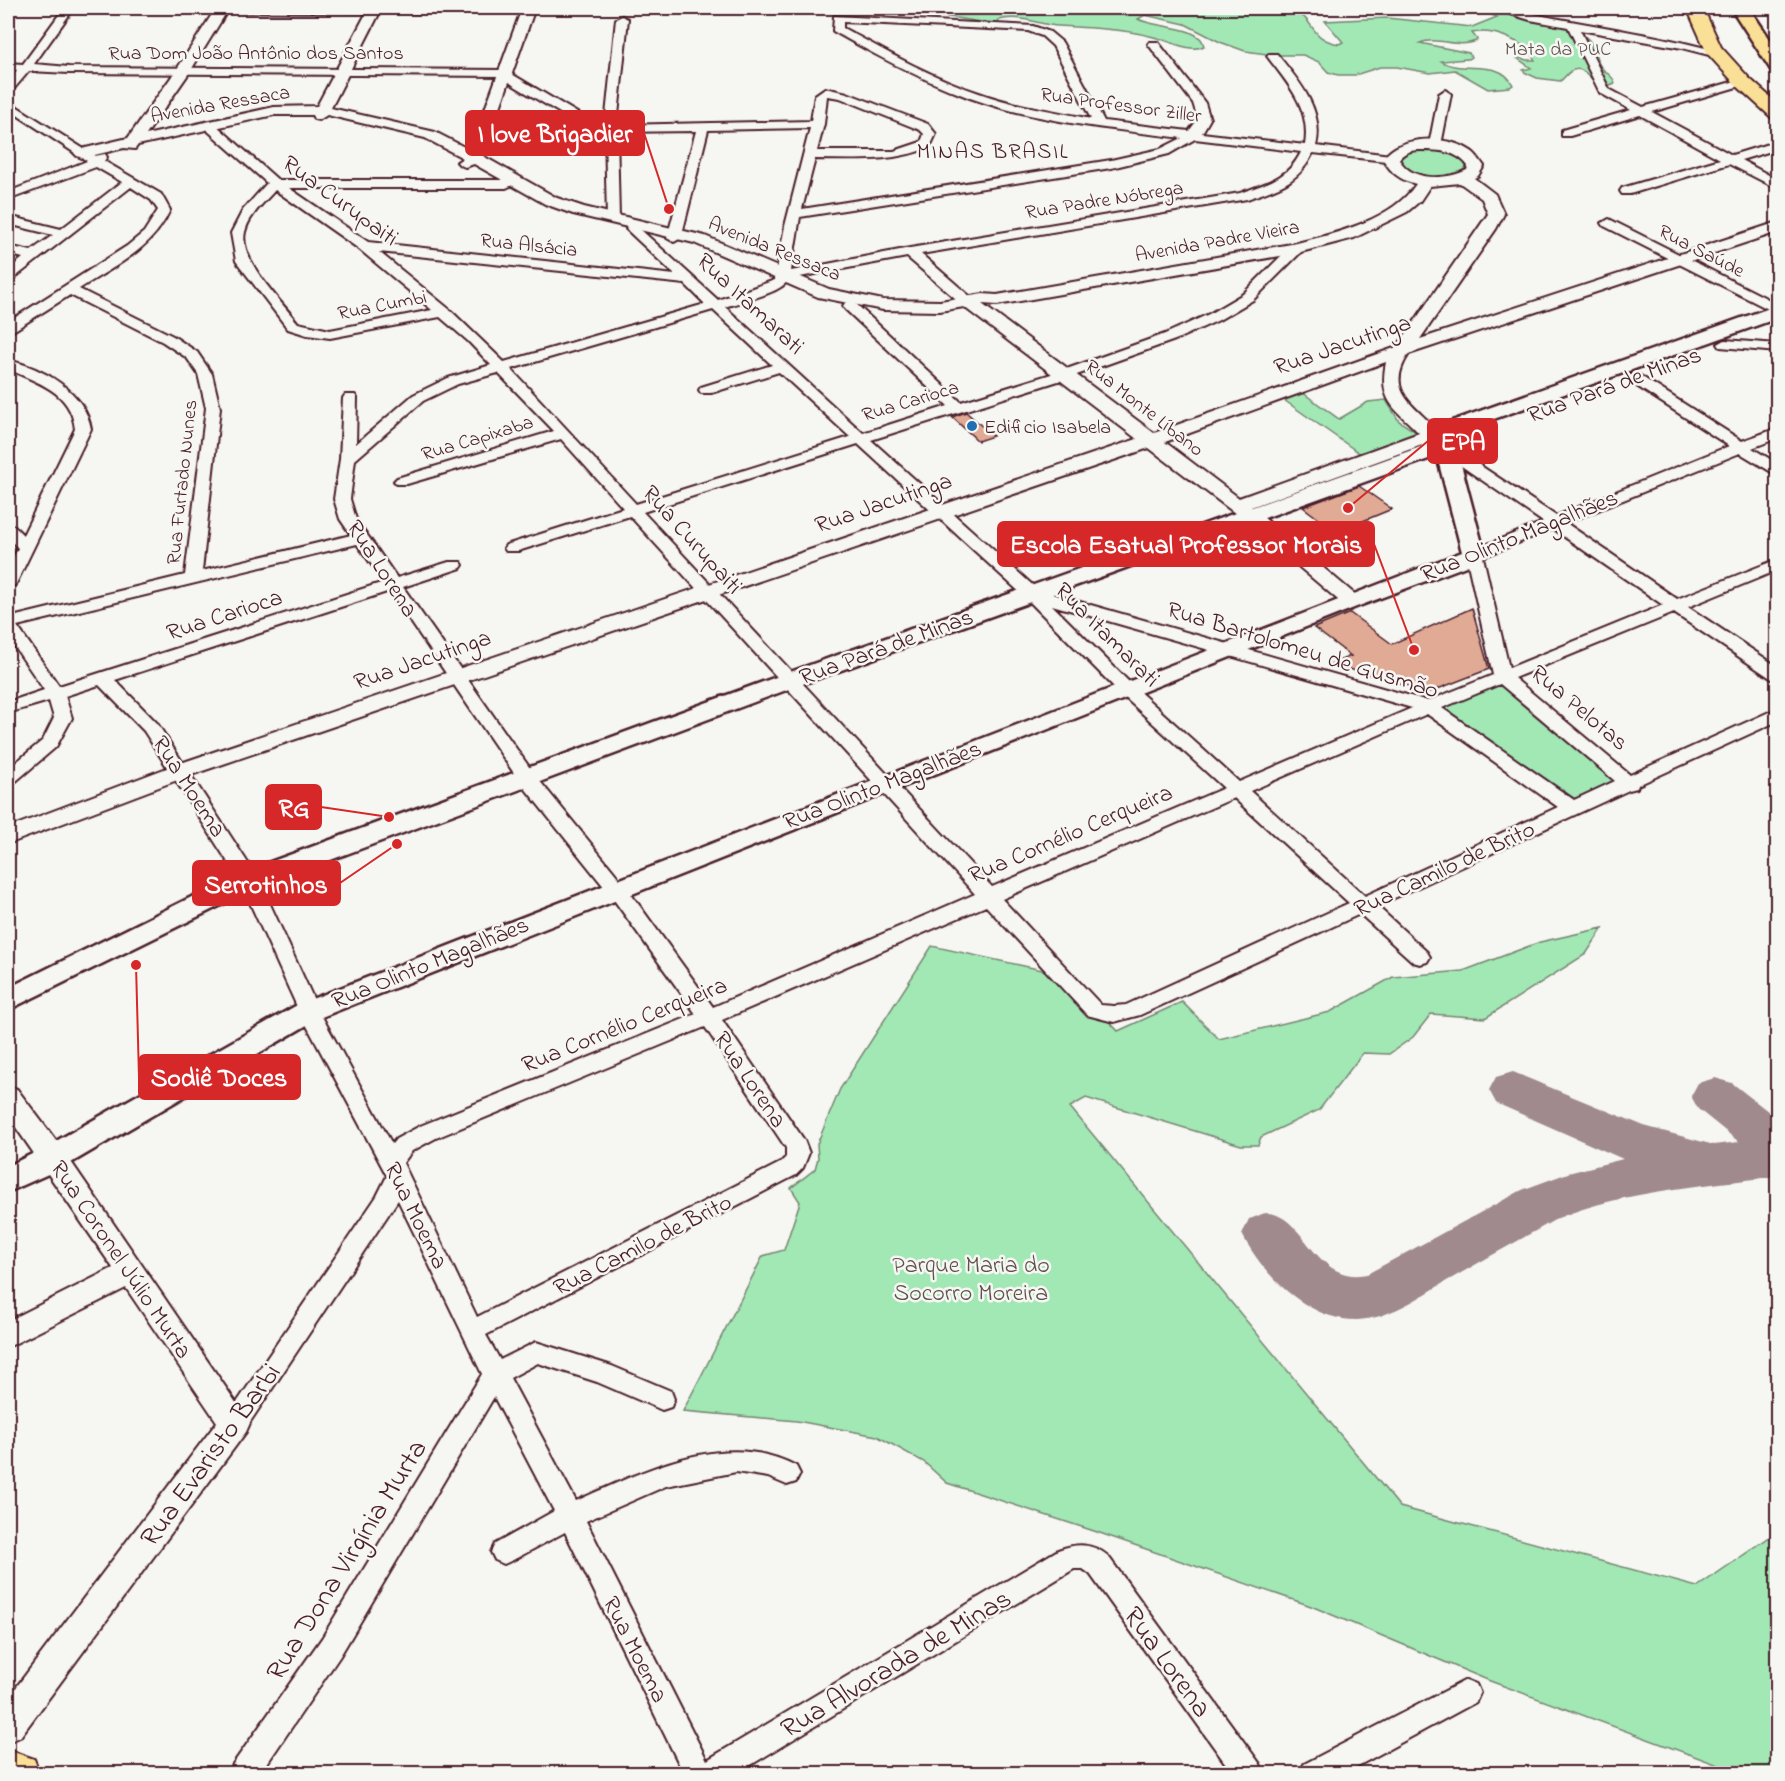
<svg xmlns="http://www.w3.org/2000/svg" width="1785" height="1781" viewBox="0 0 1785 1781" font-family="'Indie Flower',sans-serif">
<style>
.green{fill:#a1e8b5;stroke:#768470;stroke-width:1.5}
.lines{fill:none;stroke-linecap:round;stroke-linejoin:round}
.taxiway{fill:#a08a8e;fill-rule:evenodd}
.building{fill:#e0aa95;stroke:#4a1f2b;stroke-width:1.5}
.minor-casing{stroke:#4a1f2b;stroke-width:4}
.tertiary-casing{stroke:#4a1f2b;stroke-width:4}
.secondary-casing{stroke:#4a1f2b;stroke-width:5}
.primary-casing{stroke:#4a1f2b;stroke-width:4}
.motorway-casing{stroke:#4a1f2b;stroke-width:5}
.minor{fill:#f6f6f2;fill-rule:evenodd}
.tertiary{fill:#f6f6f2;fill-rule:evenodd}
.secondary{fill:#f6f6f2;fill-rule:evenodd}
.primary{fill:#fadf96;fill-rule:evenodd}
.motorway{fill:#fadf96;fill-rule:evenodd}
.poi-dot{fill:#1f6fb2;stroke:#f6f6f2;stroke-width:2}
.labels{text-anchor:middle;stroke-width:5;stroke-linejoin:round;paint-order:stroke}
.far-park-label{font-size:20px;fill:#60514e;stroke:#f6f6f2}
.far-street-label{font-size:20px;fill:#4a1f2b;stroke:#f6f6f2}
.far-poi-label{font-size:20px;fill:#4a1f2b;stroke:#f6f6f2;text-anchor:start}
.far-neighbourhood-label{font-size:22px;letter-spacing:1.5px;fill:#4a1f2b;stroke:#f6f6f2}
.street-label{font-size:24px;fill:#4a1f2b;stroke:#f6f6f2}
.park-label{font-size:24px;fill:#60514e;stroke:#f6f6f2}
.near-street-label{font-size:28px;fill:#4a1f2b;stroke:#f6f6f2}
.leader{fill:none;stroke:#d62828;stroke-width:2}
.callout-dot{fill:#d62828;stroke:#f6f6f2;stroke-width:2}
.callout{fill:#d62828;stroke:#d62828;stroke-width:2}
.callout-label{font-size:26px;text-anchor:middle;font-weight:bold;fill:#fff}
</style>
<rect width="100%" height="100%" fill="#f6f6f2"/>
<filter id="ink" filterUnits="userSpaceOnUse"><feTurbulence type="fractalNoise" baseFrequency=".0167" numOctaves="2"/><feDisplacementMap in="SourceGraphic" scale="12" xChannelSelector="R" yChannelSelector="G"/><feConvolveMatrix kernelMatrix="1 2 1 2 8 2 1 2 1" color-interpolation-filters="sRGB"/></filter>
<g filter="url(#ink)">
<path class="green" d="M874 8H1282C1319 14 1304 38 1339 44L1343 42 1325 21 1387 18 1472 27 1497 17 1474 8C1511 8 1558 10 1587 38 1596 46 1594 57 1601 67 1606 74 1613 75 1615 83 1592 95 1588 61 1571 71 1566 74 1565 78 1560 81L1537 78 1524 72 1523 70 1531 68 1517 58 1519 57 1526 60H1535C1524 40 1493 29 1472 33L1477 39 1476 41C1458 49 1437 36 1420 43L1469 53 1471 57 1468 59 1441 61C1461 75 1500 57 1513 85L1510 87 1488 89 1455 70 1430 73 1397 67H1380L1355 75H1338L1328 72 1319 62 1303 55H1274L1245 51 1220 42 1185 24 1145 15 1138 19C1153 28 1201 25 1204 46 1192 52 1176 44 1164 40 1129 29 1095 28 1059 26 1039 25 1020 14 999 20L998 24H993C953 18 914 10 874 8Z
M1437 149C1448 153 1464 154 1466 167 1454 183 1403 181 1400 158L1413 150Z
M1299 390 1339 419 1368 402 1386 400 1399 421 1422 436 1362 455 1281 398Z
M1502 681 1620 782 1572 804 1441 707Z
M1603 928 1586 954 1485 1018 1431 1014 1413 1037 1389 1054 1363 1053 1319 1110 1261 1137 1258 1145H1241L1086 1098 1070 1107 1400 1507 1697 1587 1777 1532V1773H1740L1490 1681 1311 1606 1094 1531 947 1483 924 1462 877 1436 797 1421 683 1411 763 1256 784 1250 800 1202 791 1188 815 1169 818 1158 817 1144 840 1089 932 946 1065 975 1118 1031 1182 1002 1219 1039 1330 1012 1393 977 1463 971 1540 942Z"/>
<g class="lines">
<path class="taxiway" d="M1513 1072 1644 1126 1714 1145 1739 1142 1698 1109 1691 1096 1698 1083 1715 1078 1732 1083 1778 1119V1176C1704 1186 1628 1190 1558 1218 1523 1238 1488 1257 1454 1277 1425 1293 1393 1318 1358 1320 1308 1321 1263 1275 1242 1234L1249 1219C1254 1218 1262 1213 1267 1213 1305 1214 1314 1285 1367 1274L1522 1190 1568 1173 1623 1159 1496 1103 1489 1090 1496 1077Z"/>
</g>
<path class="building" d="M966 412 993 436 978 441 952 417Z
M1359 486 1392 509 1336 532 1303 507Z
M1472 608 1489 669 1430 692 1331 664 1351 656 1314 628 1350 613 1392 644Z"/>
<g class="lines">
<g class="minor-casing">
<path id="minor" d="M64 8H74L34 64 69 67 505 70 594 123 605 125 616 19 622 16 628 19 617 125 811 121 815 95 825 88 847 93 928 124 936 134 930 147C893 163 855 159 815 159L802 209 1111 160 1160 149 1182 138C1112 129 1037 122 970 98 922 80 877 56 833 31L834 16 1033 26 1050 32 1062 42 1104 121 1189 131 1198 119 1193 103 1148 44 1150 42H1158L1205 103 1210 119 1202 133 1305 145C1311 108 1288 84 1267 56L1269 54H1277C1298 80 1325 110 1316 146L1391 155 1397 159 1395 162 1313 153C1298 184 1277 188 1247 199L921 254 973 299 975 302 973 305H963L907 257 789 279C782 293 740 302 725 307L863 433 948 406 845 309 843 306 845 303H855L961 402 1061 371 1165 334 1209 314 1243 294 1292 245H1302L1304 248 1302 251 1253 300 1219 320 1175 340 1071 377 871 440 1038 590 1428 701 1493 675 1466 555 1468 552 1543 522 1441 452 1438 449 1441 446H1451L1556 516 1729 446 1629 381 1627 378 1629 375H1639L1742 441 1778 428V438L1752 448 1778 464V476L1740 453 1566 523 1677 599 1778 559V570L1688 607 1778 667V680L1772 679 1674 613 1514 678 1630 775 1778 708V721L1638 785 1637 788 1629 790 1377 906 1427 952 1430 957 1427 962 1420 964 1413 962 1360 914 1140 1015 1114 1022 1087 1015 986 906 722 1020 804 1140 809 1153 803 1168 796 1175 486 1335 500 1360 536 1342 612 1366 671 1391 674 1399 671 1407 662 1410 597 1382 538 1363 510 1378 576 1501C642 1472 725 1428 796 1466L800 1474 796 1482 787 1485 768 1477 736 1472 666 1486 586 1521 707 1760 1058 1550C1077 1543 1092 1543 1108 1556L1260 1764 1264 1774H1233L1090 1574 1083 1569H1074L736 1774H684L565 1532 513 1560 504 1564 495 1560 491 1552 495 1544 554 1511 494 1397 340 1656 260 1774H229L233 1764 322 1638 482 1374 398 1200 244 1431 235 1434 226 1431 223 1423 377 1196 387 1176 299 1011 240 881 144 731 99 685 65 696 72 718 56 747 15 782 8 784V769L43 740 54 718 49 701 8 713V702L44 690 8 637V618L185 575 206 408 198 374 187 358 163 342 70 295 13 331 8 332V322L127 246 144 232 158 210 151 200 131 187 13 279 8 280V270L23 258 8 254V246L31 251 53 235 8 224V216L61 229 122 182 96 167 8 200V192L87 161 8 109V101L95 156 105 154 107 157 104 161 161 194 170 210C153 249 113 267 79 289L173 336 197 352 212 374 220 408 202 571 351 535 340 519 334 499 340 459 343 398 345 395H355L357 398 356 444 413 395 448 378 491 365 468 341 440 317 330 338 307 335 288 329 236 261 231 233 243 210 267 183 208 131V125H216L278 180H505L516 177 522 181 506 188H289L368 242 675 275 626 229 632 221 637 220 644 224 640 229 718 300 775 280 785 226 810 128 708 130 681 238 674 242 667 238 696 131 617 132 619 219 613 223 607 219 605 132 587 129 513 85 502 76 69 73 29 71 12 91 8 92V82L17 70 8 69V63L23 64ZM843 22 1028 31 1042 36 1053 46 1091 119C1054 111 1015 106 979 93 931 77 887 52 843 28ZM827 96 840 98 920 130 924 134 921 142 894 151H817L824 124ZM1195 139 1301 152C1288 179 1267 183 1240 193L910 248 791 271 800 217 1111 168 1169 154ZM275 190 359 249 432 310 330 330 298 323C282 302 238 259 245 232 249 215 265 202 275 190ZM379 252 685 284 705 304 504 362 449 309ZM713 310 772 365 701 387 699 390 701 393H711L779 372 850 437 636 504 511 369ZM498 373 554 431 397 478 394 481 397 484H407L561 439 623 508 506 545 504 548 506 551H518L630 516 975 894 713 1007 623 883 534 774 403 587 461 568 463 565 461 562H449L397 578 356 519 350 499 355 460 423 401 458 384ZM858 444 1025 597 1121 694 1224 788 992 887 643 512ZM1553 529 1663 605 1509 668 1483 557ZM357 544 384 582 59 686 17 626ZM390 591 520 782 609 893 696 1014 420 1126 396 1139 392 1144 319 1011 259 880 157 723 115 680ZM1052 605 1412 708 1239 782 1133 686ZM1500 684 1615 781 1574 800 1442 708ZM1427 714 1558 807 1365 896 1250 791ZM1234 798 1349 903 1126 1005 1114 1006 1101 1005 1002 899ZM705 1027 786 1148V1157L780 1163 477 1317 403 1163 412 1151 436 1138Z
M122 8H531L533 10 528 13 127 11Z
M1491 8C1511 6 1533 15 1554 18 1610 28 1666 37 1721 52L1723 54 1717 57 1682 48 1580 30 1609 89 1643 107 1739 80H1747V84L1652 112 1732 155 1778 141V149L1741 160 1778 180V189L1729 164 1630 194H1622L1620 191 1622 188 1720 159 1640 115 1570 136H1562V130L1631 110 1600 93 1568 27 1530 20Z
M1445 90 1451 94 1441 145 1435 149 1429 145 1439 94Z
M1609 219 1778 304V314L1604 226 1602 223Z
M1725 340 1778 344V352L1720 347 1718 344Z
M8 360C43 368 85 391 91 429L16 584 8 589V568L18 548 8 538V524L14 526 23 535 75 429C71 391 38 383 8 369Z
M1466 1680 1476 1684 1480 1693 1476 1702 1343 1774H1300L1304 1764Z"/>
</g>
<g class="tertiary-casing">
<path id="tertiary" d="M216 8H229L191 70 146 135 274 107 317 106 369 8H382L331 108 435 132 470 150 522 8H535L483 156 557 198 584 207 705 236 829 289 883 300 940 301 983 294 997 295 1297 243C1337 233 1392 220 1416 184 1400 180 1391 173 1383 159 1400 134 1448 135 1471 151 1477 155 1480 161 1484 166L1478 176 1474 178 1495 194 1504 214 1496 229 1420 339 1778 222V232L1409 354C1384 391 1414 405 1435 428L1444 425 1451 427 1453 431 1451 435 1441 438 1442 443 1434 456H1420L1418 452 1422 445 1251 507 1358 597 1361 601 1358 605 1351 607 1344 605 1244 520 1149 448 188 776 8 844V828L172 766 1137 439 964 307 940 311 883 310 818 297 694 243 573 214 545 204 474 164 465 167 460 165 457 162 463 158 425 138 327 115 319 120 314 119 312 115H274L138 145 135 149 124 148 82 158 77 156 74 153 77 150 128 138 177 69ZM1422 150C1439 150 1457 151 1468 166L1467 170C1446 180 1411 182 1399 159 1405 151 1413 150 1422 150ZM1460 183 1482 199 1488 214 1397 347 1154 433 982 304 997 305 1297 253 1354 238 1407 212 1420 201 1430 186ZM1386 362C1378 402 1395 408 1419 433L1239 498 1165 442Z
M8 1086 17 1089 63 1150 250 1423 246 1432 20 1737 8 1742V1698L217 1422 126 1288 8 1347V1321L113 1268 8 1116Z"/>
</g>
<g class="secondary-casing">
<path id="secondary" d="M1778 305V318L1463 430 1461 434 1468 436 1471 440 1468 444 1457 449 1485 555 1482 560 1359 606 319 1018 64 1167 8 1192V1166L42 1149 299 1004 1462 552 1437 456 797 686 258 887 8 1010V988L240 873 779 676 1437 441 1439 435 1449 422Z"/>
</g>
<g class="primary-casing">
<path id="primary" d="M1687 8H1703L1721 47 1749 78 1778 104V119L1772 118 1737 86 1707 53Z
M8 1750 34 1759 40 1774H8Z"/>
</g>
<g class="motorway-casing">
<path id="motorway" d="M1731 8H1749L1778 51V72L1771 70Z"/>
</g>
<use href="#minor" class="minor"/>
<use href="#tertiary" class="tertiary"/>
<use href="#secondary" class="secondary"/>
<use href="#primary" class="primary"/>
<use href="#motorway" class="motorway"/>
</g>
</g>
<circle class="poi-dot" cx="972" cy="426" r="6"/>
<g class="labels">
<g class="far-park-label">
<text x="1558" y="55">Mata da PUC</text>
</g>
<g class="far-street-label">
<text x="256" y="59">Rua Dom João Antônio dos Santos</text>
<text transform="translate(220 103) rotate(-10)" y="7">Avenida Ressaca</text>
<text transform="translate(1121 104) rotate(8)" y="7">Rua Professor Ziller</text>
<text transform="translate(1104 199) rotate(-9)" y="7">Rua Padre Nóbrega</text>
<text transform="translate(1217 240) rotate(-10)" y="7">Avenida Padre Vieira</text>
<text transform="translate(529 244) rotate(6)" y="7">Rua Alsácia</text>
<text transform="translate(775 248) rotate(22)" y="7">Avenida Ressaca</text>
<text transform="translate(1702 250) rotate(27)" y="7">Rua Saúde</text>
<text transform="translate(382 304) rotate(-11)" y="7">Rua Cumbi</text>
<text transform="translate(910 400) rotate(-17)" y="7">Rua Carioca</text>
<text transform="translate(1145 407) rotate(38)" y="7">Rua Monte Líbano</text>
<text transform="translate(477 437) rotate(-17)" y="7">Rua Capixaba</text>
<text transform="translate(181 482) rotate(-84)" y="7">Rua Furtado Nunes</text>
</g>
<g class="far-poi-label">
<text x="984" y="433">Edificio Isabela</text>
</g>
<g class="far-neighbourhood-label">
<text x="993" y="158">MINAS BRASIL</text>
</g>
<g class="street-label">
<text transform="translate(341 200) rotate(36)" y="8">Rua Curupaiti</text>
<text transform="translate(751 303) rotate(43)" y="8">Rua Itamarati</text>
<text transform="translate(1342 344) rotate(-19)" y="8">Rua Jacutinga</text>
<text transform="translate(1614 384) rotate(-20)" y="8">Rua Pará de Minas</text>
<text transform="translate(883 502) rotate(-19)" y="8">Rua Jacutinga</text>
<text transform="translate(1519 535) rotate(-22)" y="8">Rua Olinto Magalhães</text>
<text transform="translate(693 539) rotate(48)" y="8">Rua Curupaiti</text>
<text transform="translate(383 568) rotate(57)" y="8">Rua Lorena</text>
<text transform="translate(224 614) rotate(-18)" y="8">Rua Carioca</text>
<text transform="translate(1108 634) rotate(45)" y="8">Rua Itamarati</text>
<text transform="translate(886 646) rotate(-20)" y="8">Rua Pará de Minas</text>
<text transform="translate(1303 649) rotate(17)" y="8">Rua Bartolomeu de Gusmão</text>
<text transform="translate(422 659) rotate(-19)" y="8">Rua Jacutinga</text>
<text transform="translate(1580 707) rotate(40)" y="8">Rua Pelotas</text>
<text transform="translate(882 784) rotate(-21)" y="8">Rua Olinto Magalhães</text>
<text transform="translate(190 786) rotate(57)" y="8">Rua Moema</text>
<text transform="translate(1070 833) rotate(-23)" y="8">Rua Cornélio Cerqueira</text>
<text transform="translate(1444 868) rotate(-25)" y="8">Rua Camilo de Brito</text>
<text transform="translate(430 962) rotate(-22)" y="8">Rua Olinto Magalhães</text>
<text transform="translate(624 1024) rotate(-22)" y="8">Rua Cornélio Cerqueira</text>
<text transform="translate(751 1079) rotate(56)" y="8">Rua Lorena</text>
<text transform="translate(417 1215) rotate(64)" y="8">Rua Moema</text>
<text transform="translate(642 1244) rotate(-27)" y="8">Rua Camilo de Brito</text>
<text transform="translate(122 1259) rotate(56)" y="8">Rua Coronel Júlio Murta</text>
<text transform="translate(636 1649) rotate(63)" y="8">Rua Moema</text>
</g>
<g class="park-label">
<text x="971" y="1272">Parque Maria do<tspan x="971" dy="28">Socorro Moreira</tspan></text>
</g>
<g class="near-street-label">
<text transform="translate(209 1454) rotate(-54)" y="10">Rua Evaristo Barbi</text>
<text transform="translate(345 1559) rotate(-58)" y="10">Rua Dona Virgínia Murta</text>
<text transform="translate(1169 1661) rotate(54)" y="10">Rua Lorena</text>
<text transform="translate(895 1662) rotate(-31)" y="10">Rua Alvorada de Minas</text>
</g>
</g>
<path class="leader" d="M669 209L644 133M1348 508L1428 441M1414 650L1374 544M389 817L321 807M397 844L340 883M136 965L139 1077"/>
<g class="callout-dot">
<circle cx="669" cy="209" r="6"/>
<circle cx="1348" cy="508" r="6"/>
<circle cx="1414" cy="650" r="6"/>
<circle cx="389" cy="817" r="6"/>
<circle cx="397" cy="844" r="6"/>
<circle cx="136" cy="965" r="6"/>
</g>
<g class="callout">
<rect x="466" y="111" width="178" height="44" rx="6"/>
<rect x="1428" y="419" width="69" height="44" rx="6"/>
<rect x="998" y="522" width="376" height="44" rx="6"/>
<rect x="266" y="785" width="55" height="44" rx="6"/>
<rect x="193" y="861" width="147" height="44" rx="6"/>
<rect x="139" y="1055" width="161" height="44" rx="6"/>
</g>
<g class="callout-label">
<text x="555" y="142">I love Brigadier</text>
<text x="1463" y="450">EPA</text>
<text x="1186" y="553">Escola Esatual Professor Morais</text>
<text x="294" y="816">RG</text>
<text x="266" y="893">Serrotinhos</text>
<text x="219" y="1086">Sodiê Doces</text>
</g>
<rect width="1785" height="1781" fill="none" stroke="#f6f6f2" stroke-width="30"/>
<rect x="15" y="15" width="1755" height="1751" fill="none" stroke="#4a1f2b" stroke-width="2" filter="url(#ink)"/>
</svg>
